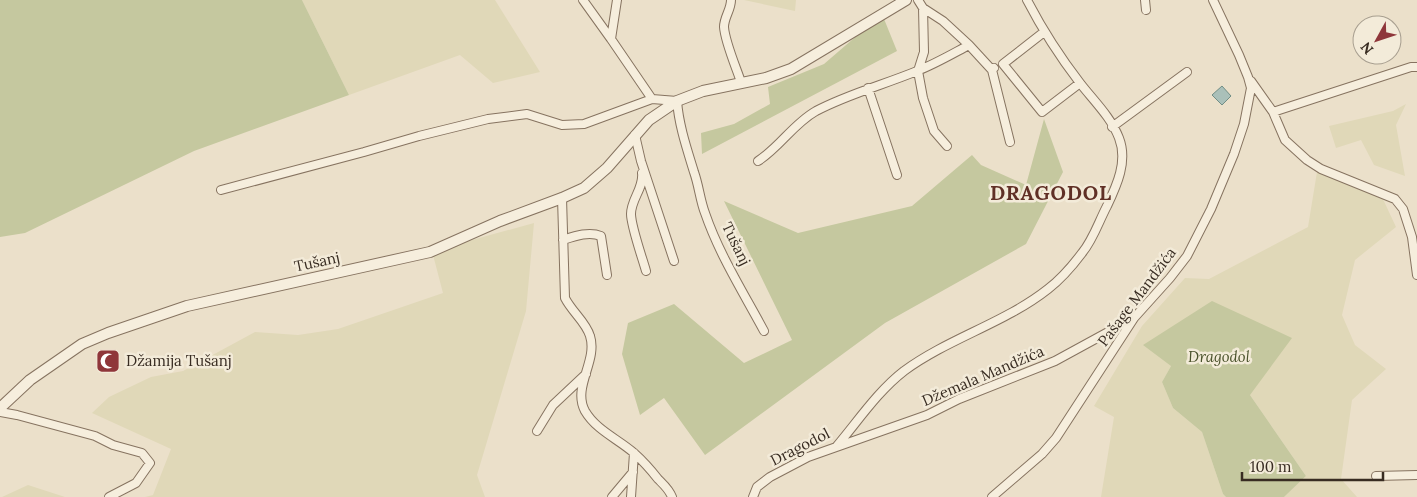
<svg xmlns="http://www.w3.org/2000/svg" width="1417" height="497" viewBox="0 0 1417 497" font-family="Lora,serif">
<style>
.farmland{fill:#e0d8b8}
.green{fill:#c5c89f}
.water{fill:#aac0b9;stroke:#718e86}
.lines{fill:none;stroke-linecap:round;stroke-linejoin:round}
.minor-casing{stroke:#867360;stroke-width:10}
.tertiary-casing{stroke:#867360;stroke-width:12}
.minor{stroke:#f6eedd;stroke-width:8}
.tertiary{stroke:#f6eedd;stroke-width:10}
.labels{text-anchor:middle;stroke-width:5;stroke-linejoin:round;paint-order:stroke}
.street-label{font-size:15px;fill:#382c22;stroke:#f3ebd9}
.park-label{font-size:15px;font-style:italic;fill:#4a522b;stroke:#f3ebd9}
.poi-label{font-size:15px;fill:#382c22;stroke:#f3ebd9;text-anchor:start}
.district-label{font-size:20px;font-weight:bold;letter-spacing:1px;fill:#603026;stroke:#f3ebd9}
</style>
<rect width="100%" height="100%" fill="#ebe0ca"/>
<path class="farmland" d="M302 0H495L540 72 493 83 460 55 349 95Z
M744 0H796L795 11Z
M1406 104 1396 125 1405 176 1374 165 1361 140 1336 148 1329 126 1393 111Z
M1317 172 1382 197 1396 227 1355 260 1342 315 1355 345 1386 369 1352 400 1341 479 1357 497H1284L1306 476 1250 395 1171 366 1162 382 1173 408 1202 432 1223 494 1226 497H1101L1114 417 1094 406 1142 326 1185 278 1209 279 1308 227Z
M534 223 526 311 477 475 485 497H145L153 495 171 449 92 413 109 397 151 377 183 371 255 332 298 335 338 329 443 293 432 251Z
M28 485 65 497H2Z"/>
<path class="green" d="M0 0H302L349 95 194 151 25 233 0 237Z
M882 14 897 51 702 154 701 133 734 124 770 104 768 87 824 64Z
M1044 119 1063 172 1026 244 885 323 705 455 664 398 640 415 622 354 628 323 674 304 744 363 792 340 724 201 798 233 912 206 972 155 981 165 1026 185Z
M1212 301 1292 338 1250 395 1306 476 1284 497H1226L1223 494 1202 432 1173 408 1162 382 1171 366 1143 345Z"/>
<path class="water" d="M1222 86 1231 96 1222 105 1212 95Z"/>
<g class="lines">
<g class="minor-casing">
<path id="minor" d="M583 0 611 39
M617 0 611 39 652 99 677 101C679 126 687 149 694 172 699 186 700 200 705 213 719 254 743 292 764 331
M731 0C731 10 724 17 724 27 725 42 736 67 741 82
M1145 0 1146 10
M923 8 924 52 918 71 923 98 934 131 947 146
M1044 32 1003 64 1042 112 1080 83
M969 45 992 70 994 68
M992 70 1010 142
M1251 81 1273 112 1285 140 1307 160 1321 169 1395 199 1403 209 1412 237 1417 275
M868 88 897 175
M1273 112 1411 67H1417
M1112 127 1187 72
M635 135 641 161 674 261
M758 161C780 147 793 124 816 111 848 94 883 85 917 71 935 64 952 54 969 45L943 21 923 8 918 0
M642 173C644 188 631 199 631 214 631 226 642 257 646 271
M221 190 364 152 419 136 488 119 527 114 562 125 584 124 652 99
M562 198 565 298C572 312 586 322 590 336 598 361 572 387 585 411 596 430 618 439 634 453 643 461 651 470 658 479 664 485 669 489 672 497
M563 240C575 236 589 231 601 236L607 275
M0 412 17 415 95 436 113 445 142 453 150 463 136 483 109 497
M537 431 553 405 586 374
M836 447C858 421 878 391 904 371 949 338 1005 323 1048 289 1061 279 1073 265 1082 253 1093 240 1099 221 1107 206 1117 185 1128 161 1119 138 1111 117 1093 100 1080 83 1060 57 1042 29 1027 0
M1376 476 1417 475
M612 497 633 472
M631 497 634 453
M753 497 757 487 770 477 808 457 927 415 959 399 1055 361 1132 319
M992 497 1042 454 1056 438 1134 318 1170 278 1187 256 1211 209 1234 154 1244 124 1251 88 1248 77 1239 55 1213 0"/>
</g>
<g class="tertiary-casing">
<path id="tertiary" d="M0 408 30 380 82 344 108 333 187 306 430 252 500 221 562 198 584 188 607 168 649 120 677 101 703 91 766 78 791 69 906 0"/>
</g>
<use href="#minor" class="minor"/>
<use href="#tertiary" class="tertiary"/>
</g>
<defs>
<g id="mosque-square" transform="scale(1.25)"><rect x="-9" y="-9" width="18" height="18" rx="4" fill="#8f363a" stroke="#f3ebd9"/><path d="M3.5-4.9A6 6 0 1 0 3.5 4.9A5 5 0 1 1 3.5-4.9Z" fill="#fff"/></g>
</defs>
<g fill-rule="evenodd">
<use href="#mosque-square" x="108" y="361"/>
</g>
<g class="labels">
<g class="street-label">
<text transform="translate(736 244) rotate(64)" y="5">Tušanj</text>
<text transform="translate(317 262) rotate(-12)" y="5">Tušanj</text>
<text transform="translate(1137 297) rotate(-53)" y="5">Pašage Mandžića</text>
<text transform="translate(983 376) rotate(-23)" y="5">Džemala Mandžića</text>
<text transform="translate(800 447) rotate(-27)" y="5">Dragodol</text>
</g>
<g class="park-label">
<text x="1219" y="362">Dragodol</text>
</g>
<g class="poi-label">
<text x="126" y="366">Džamija Tušanj</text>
</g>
<g class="district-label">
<text x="1051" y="200">DRAGODOL</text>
</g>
</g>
<g transform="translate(1377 40) rotate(230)"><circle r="24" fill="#f3ebd9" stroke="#a89f90"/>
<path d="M0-4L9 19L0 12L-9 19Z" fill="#8f363a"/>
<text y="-8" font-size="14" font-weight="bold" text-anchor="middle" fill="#382c22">N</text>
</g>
<path d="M1242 472v8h141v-8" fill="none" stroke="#382c22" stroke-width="2.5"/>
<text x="1250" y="472" font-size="15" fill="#382c22" stroke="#f3ebd9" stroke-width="4" paint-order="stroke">100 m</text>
</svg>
